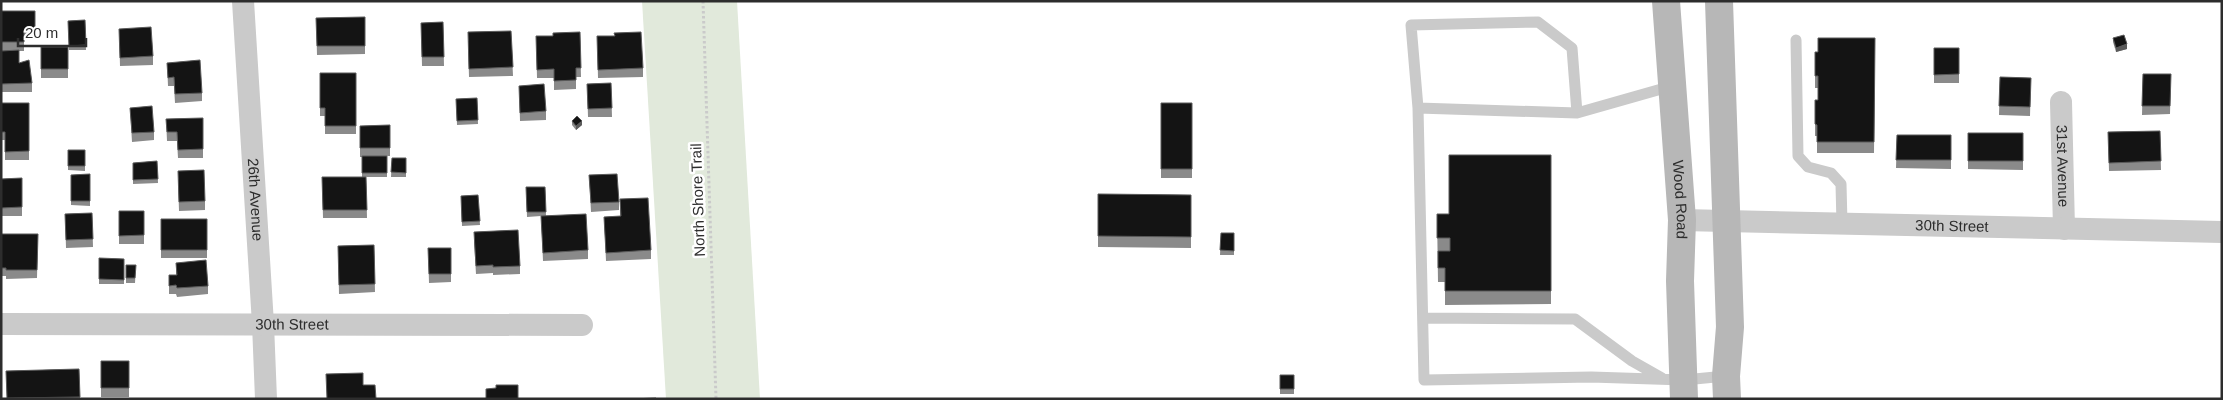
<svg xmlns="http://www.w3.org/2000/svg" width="2223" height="400" viewBox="0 0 2223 400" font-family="Helvetica,sans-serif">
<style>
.green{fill:#e1e9db}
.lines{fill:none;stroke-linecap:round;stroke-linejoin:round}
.path{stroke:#cacaca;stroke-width:3;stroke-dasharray:2.5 2.5;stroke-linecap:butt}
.lane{stroke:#cacaca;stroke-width:11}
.street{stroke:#cacaca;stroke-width:22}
.secondary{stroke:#b7b7b7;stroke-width:28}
.wall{fill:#8a8a8a}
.shaded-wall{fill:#5a5a5a}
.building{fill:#141414;stroke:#5a5a5a}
.labels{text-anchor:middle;stroke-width:5;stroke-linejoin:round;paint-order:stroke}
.street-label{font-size:15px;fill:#2d2d2d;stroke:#fff}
</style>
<rect width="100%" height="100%" fill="#fff"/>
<path class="green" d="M642 1H737L760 399H666Z"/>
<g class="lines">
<path class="path" d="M703 1 716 399"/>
<path class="lane" d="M1796 40 1798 156 1808 167 1831 173 1841 184 1842 224
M1418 108 1577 113 1672 86
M1577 113 1572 48 1538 22 1411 25 1418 108 1424 380 1591 377 1684 380 1726 376
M1424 318 1575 319 1632 361 1662 378"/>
<g class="street">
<path id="s1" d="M243 1 263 324 266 399"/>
<path id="s2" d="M2061 102 2064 229"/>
<path id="s3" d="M1682 220 2222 232"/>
<path id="s4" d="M1 324 582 325"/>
</g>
<g class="secondary">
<path id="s5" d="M1666 1 1682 220 1680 281 1684 399"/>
<path d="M1719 1 1730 327 1726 376 1727 399"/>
</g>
</g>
<path class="wall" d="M1 11H35V39H24V51H19V63L32 83V92H1Z
M365 17V54L317 55 316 18Z
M85 20 86 50H69L68 21Z
M443 22 444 66H422L421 23Z
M119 29 153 56V65L120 66Z
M511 31 513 76 469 77 468 41Z
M580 32 581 77H576V89L554 90V78H537L536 36H553Z
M597 36 643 68V77L598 78Z
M1875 38 1874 153H1817V136H1815V100H1818V88H1815V76L1818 52Z
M2113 38 2127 49 2116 52 2113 42Z
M41 47H68V78H41Z
M1934 48H1959V83H1934Z
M167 63 202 93V101L175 103 174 86H168Z
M320 73H356V134H325V116H320Z
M2143 74H2171L2170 114 2142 115Z
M2000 77 2031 78 2030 116 1999 115Z
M611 83 612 117H588L587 84Z
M519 86 546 111V120L520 121Z
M477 98 478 124 457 125 456 99Z
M1 103H29V160H5V140H1Z
M1161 103H1192V178H1161Z
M130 108 154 132V140L132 142Z
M203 118V158H178L177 141H167L166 119Z
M572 121 582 125 576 130 572 125Z
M390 125V156H372H387V177H366L367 218H323L322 177H362V157H360V126Z
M2160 131 2161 170 2109 171 2108 132Z
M1968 133H2023V170L1968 169Z
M1897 135H1951V169L1896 168Z
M68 150H85V171L68 170Z
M1551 155V304L1445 305V282H1438L1437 214H1449Z
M392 158H406V177H391Z
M157 161 158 183 133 184V163Z
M90 174V206L71 205V175Z
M589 175 619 202V210L591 212Z
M22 178V216H1V179Z
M178 179 205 201V210L179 211Z
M526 187H545L546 216 588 250V259L543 261 541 216 527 217Z
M1098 194 1191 195V248L1098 247Z
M478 195 480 225 462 226 461 196Z
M620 199 651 250V259L606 261 604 217 620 216Z
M119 211H144V244H119Z
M92 213 93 247 66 248 65 214Z
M161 219H207V258H161Z
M1221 233H1234V255H1220Z
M1 234H38L37 278 6 279V276H1Z
M474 241 520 266V274L493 275V273L476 274Z
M374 245 375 292 339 294 338 246Z
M428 248H451V282L429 283Z
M99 258 124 259V284H99Z
M176 263 208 286V294L177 297 176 294H169V275H176Z
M126 265H136L135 283H126Z
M101 361H129V397H101Z
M79 369 80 399H7L6 371Z
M1280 375H1294V394H1280Z"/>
<path class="shaded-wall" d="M2127 44V49L2116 52V48Z
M582 121V125L576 130V126Z"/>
<path class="building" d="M1 11H35V31H24V42H1Z
M365 17V46H317L316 18Z
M85 20 86 45 69 46 68 21Z
M443 22 444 57H422L421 23Z
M151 27 153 56 120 58 119 29Z
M511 31 513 67 469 69 468 32Z
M580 32 581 68H576V80L554 81V69L537 70 536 36H553V33Z
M641 32 643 68 598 70 597 36H615L614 33Z
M2124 35 2127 44 2116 48 2113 38Z
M1818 38H1875L1874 142H1817V125L1815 124V100H1818V76H1815V52H1818Z
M41 47H68V69H41Z
M1934 48H1959V74L1934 75Z
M19 50V63L29 60 32 83 1 84V51Z
M200 60 202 93 175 94 174 77 168 78 167 63Z
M320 73H356V126H325V108H320Z
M2143 74H2171L2170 106H2142Z
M2000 77 2031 78 2030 107 1999 106Z
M611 83 612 108 588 109 587 84Z
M544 84 546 111 520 113 519 86Z
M477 98 478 120 457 121 456 99Z
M1 103H29V151L5 152V132H1Z
M1161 103H1192V169H1161Z
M152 106 154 132 132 133 130 108Z
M577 116 582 121 576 126 572 121Z
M203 118V149L178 150 177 132H167L166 119Z
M390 125V148H360V126Z
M2160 131 2161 161 2109 163 2108 132Z
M1968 133H2023V161H1968Z
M1897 135H1951V160H1896Z
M68 150H85V166H68Z
M1449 155H1551V291H1445V268H1438V251H1450V238H1437V214H1449Z
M362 156H387V173H362Z
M392 158H406V173L391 172Z
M157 161 158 179 133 180V163Z
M204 170 205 201 179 202 178 171Z
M90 174V201H71V175Z
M617 174 619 202 591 203 589 175Z
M322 177H366L367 210H323Z
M22 178V207L1 208V179Z
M526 187H545L546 212H527Z
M1098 194 1191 195V237L1098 236Z
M478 195 480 221 462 222 461 196Z
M648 198 651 250 606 253 604 217 621 216 620 199Z
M119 211H144V235L119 236Z
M92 213 93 239 66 240 65 214Z
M586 214 588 250 543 253 541 216Z
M161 219H207V250H161Z
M518 230 520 266 493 267V265L476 266 474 232Z
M1221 233H1234V251L1220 250Z
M1 234H38L37 270H6V268H1Z
M374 245 375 284 339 285 338 246Z
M428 248H451V274H429Z
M99 258 124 259V280L99 279Z
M206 260 208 286 177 288 176 285 169 286V275H177L176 263Z
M126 265H136L135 278H126Z
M101 361H129V388H101Z
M79 369 80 397 7 398 6 371Z
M363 373V385H375L376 399H327L326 374Z
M1280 375H1294V389H1280Z
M496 385H518V399H486V389L496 388Z
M656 398V399H631Z"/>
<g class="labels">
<g class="street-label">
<text dy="5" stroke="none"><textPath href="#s2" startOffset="64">31st Avenue</textPath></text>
<text dy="5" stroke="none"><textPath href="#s1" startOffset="199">26th Avenue</textPath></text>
<text transform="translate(698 200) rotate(-92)" y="5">North Shore Trail</text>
<text dy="5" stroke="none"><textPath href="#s5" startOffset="199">Wood Road</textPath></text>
<text dy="5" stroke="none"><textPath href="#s3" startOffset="270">30th Street</textPath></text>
<text dy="5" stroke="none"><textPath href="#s4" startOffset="291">30th Street</textPath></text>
</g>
</g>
<rect width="2223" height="400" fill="none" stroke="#2d2d2d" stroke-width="5"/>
<path d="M18 38v8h68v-8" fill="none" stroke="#2d2d2d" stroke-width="2.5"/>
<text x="25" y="38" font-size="15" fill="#2d2d2d" stroke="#ffffff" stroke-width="4" paint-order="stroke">20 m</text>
</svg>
